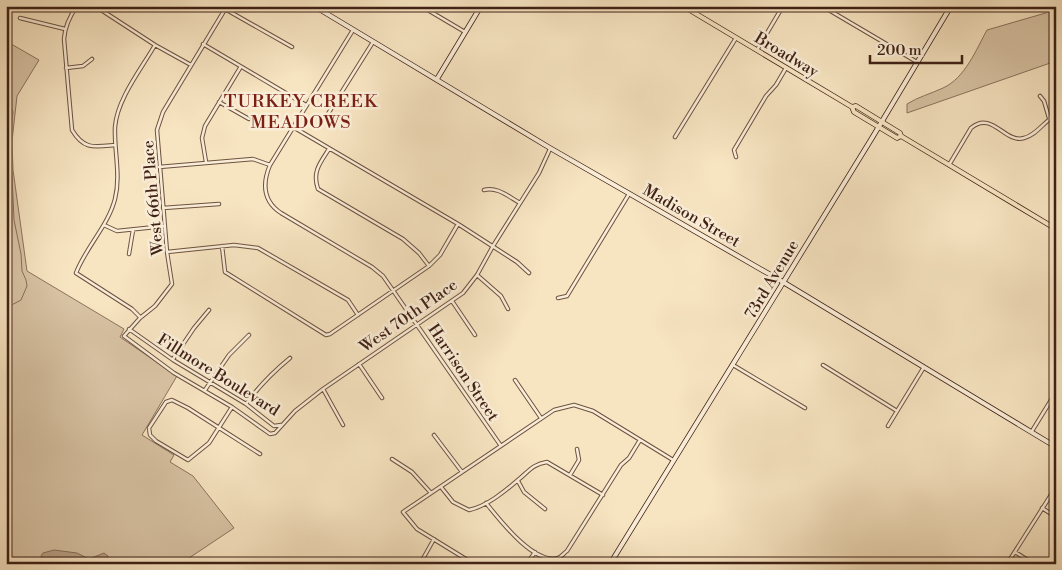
<svg xmlns="http://www.w3.org/2000/svg" width="1062" height="570" viewBox="0 0 1062 570" font-family="'Libre Bodoni',serif">
<style>
.green{fill:#d8c3a4;stroke:#8c725d}
.water{fill:#b8a287;stroke:#886e5a}
.lines{fill:none;stroke-linecap:round;stroke-linejoin:round}
.stream{stroke:#886e5a;stroke-width:1}
.street-casing{stroke:#6d5241;stroke-width:4.5}
.secondary-casing{stroke:#3f2116;stroke-width:5.5}
.primary-casing{stroke:#3f2116;stroke-width:5.5}
.street{stroke:#faedd7;stroke-width:2.5}
.secondary{stroke:#faedd7;stroke-width:4}
.primary{stroke:#f7e4c1;stroke-width:4}
.labels{text-anchor:middle;stroke-width:5;stroke-linejoin:round;paint-order:stroke}
.street-label{font-size:16px;fill:#3f2116;stroke:#faedd7}
.neighbourhood-label{font-size:18px;letter-spacing:1px;fill:#7a1f14;stroke:#faedd7}
</style>
<rect width="100%" height="100%" fill="#f7e4c1"/>
<filter id="stains"><feTurbulence type="fractalNoise" baseFrequency=".004" numOctaves="4"/><feColorMatrix values="0 0 0 0 .2 0 0 0 0 .09 0 0 0 0 .02 0 0 0 .5 -.17"/></filter>
<radialGradient id="worn" r=".72"><stop offset=".6" stop-color="#630" stop-opacity="0"/><stop offset="1" stop-color="#630" stop-opacity=".3"/></radialGradient>
<path class="green" d="M1056 10V61L907 113V104C918 97 930 94 943 88 965 78 976 50 987 30Z
M6 41 39 60 17 96 12 141 13 170 27 271 124 329 120 337 177 376 142 435 174 455 170 462 193 476 234 528 180 564H6Z"/>
<path class="water" d="M54 550 77 553 89 559 104 553 108 556V564H70L55 560 43 561 41 556 43 553Z"/>
<g class="lines">
<path class="stream" d="M6 91 13 112 9 148 12 176 14 220 21 254 22 271 26 280 27 286 21 300 6 308"/>
<g class="street-casing">
<path id="street" d="M77 6C69 17 65 26 64 39L72 130C84 150 94 147 115 145
M95 6 155 45 191 65
M227 6 163 112 157 130 167 252 172 284 155 306 140 318 124 336 174 373 232 407 270 434 275 433 295 411 323 389 463 293 477 275 493 246 539 173 550 149
M421 6 465 32
M822 6 917 62
M225 9 292 47
M20 18 65 29
M353 30 270 165C262 184 263 201 281 213L372 267 383 276 501 446
M203 44 306 105
M757 50 783 6
M66 68 83 66 92 59
M1040 96 1044 101 1049 118
M219 102 249 119
M326 117 373 42
M293 127 458 224 517 262 529 273
M675 137 736 38
M329 149C320 163 312 172 318 189L403 239 419 253 429 266
M736 157 734 150 766 96 776 85 786 68
M206 162 202 138 205 126 240 68
M949 165 971 128C992 110 1005 144 1024 138 1037 135 1044 121 1056 115
M159 167 253 159 270 165
M484 190C497 186 509 197 520 203
M163 208 219 204
M104 225 117 231 165 226
M222 246 225 272 326 335 330 334 429 266 440 255 458 224
M167 252 234 245 258 248 348 300 358 315
M129 254 133 230
M477 275 501 296 508 309
M1054 288 1056 284
M558 298 567 296 629 194
M452 301 475 335
M140 317 132 309 76 273C86 247 108 226 115 199 121 175 114 151 115 127 117 99 142 68 155 45
M129 329 173 360 246 404 274 426 281 425
M173 359 194 328 209 310
M359 364 382 398
M733 365 805 408
M823 365 897 411
M515 380 541 418
M323 389 343 425
M205 390 229 355 249 335
M246 404C259 386 273 372 290 358
M232 407 209 443 188 460 156 441 150 435 149 428 166 402 172 400 188 408 260 454
M888 426 924 367
M1032 431 1056 392
M434 435 462 472
M392 459 412 472 431 493
M570 475 579 460 577 449
M518 481 524 492 545 509
M441 487 453 502 469 510C487 506 504 492 518 480 529 471 533 464 547 462L603 495
M486 503C499 519 534 565 558 558 561 557 564 553 567 551L621 465 629 458 640 440
M1042 508 1056 517
M1015 552 1034 564
M420 564 434 539
M474 564 417 529 403 512 554 410 574 405 593 411 673 460
M527 564 535 552
M1007 564 1056 487"/>
</g>
<g class="secondary-casing">
<path id="secondary" d="M314 6 550 148 783 282 1056 447
M437 79 481 6
M610 564 872 138 951 6"/>
</g>
<g class="primary-casing">
<path id="primary" d="M683 6 852 107 856 106 900 133 901 136 1056 229
M852 107 854 112 897 138 901 136"/>
</g>
<use href="#street" class="street"/>
<use href="#secondary" class="secondary"/>
<use href="#primary" class="primary"/>
</g>
<g class="labels">
<g class="street-label">
<text transform="translate(787 54) rotate(31)" y="6">Broadway</text>
<text transform="translate(152 198) rotate(-95)" y="6">West 66th Place</text>
<text transform="translate(692 215) rotate(30)" y="6">Madison Street</text>
<text transform="translate(771 279) rotate(-59)" y="6">73rd Avenue</text>
<text transform="translate(408 315) rotate(-35)" y="6">West 70th Place</text>
<text transform="translate(464 372) rotate(56)" y="6">Harrison Street</text>
<text transform="translate(219 374) rotate(32)" y="6">Fillmore Boulevard</text>
</g>
<g class="neighbourhood-label">
<text x="301" y="107">TURKEY CREEK<tspan x="301" dy="21">MEADOWS</tspan></text>
</g>
</g>
<rect width="1062" height="570" fill="none" stroke="#f7e4c1" stroke-width="25"/>
<rect x="8" y="8" width="1047" height="555" fill="none" stroke="#3f2116" stroke-width="2.5"/>
<rect x="12" y="12" width="1037" height="545" fill="none" stroke="#3f2116"/>
<path d="M870 55v8h92v-8" fill="none" stroke="#3f2116" stroke-width="2.5"/>
<text x="877" y="55" font-size="15" fill="#3f2116" stroke="#faedd7" stroke-width="4" paint-order="stroke">200 m</text>
<rect width="100%" height="100%" filter="url(#stains)"/>
<rect width="100%" height="100%" fill="url(#worn)"/>
</svg>
